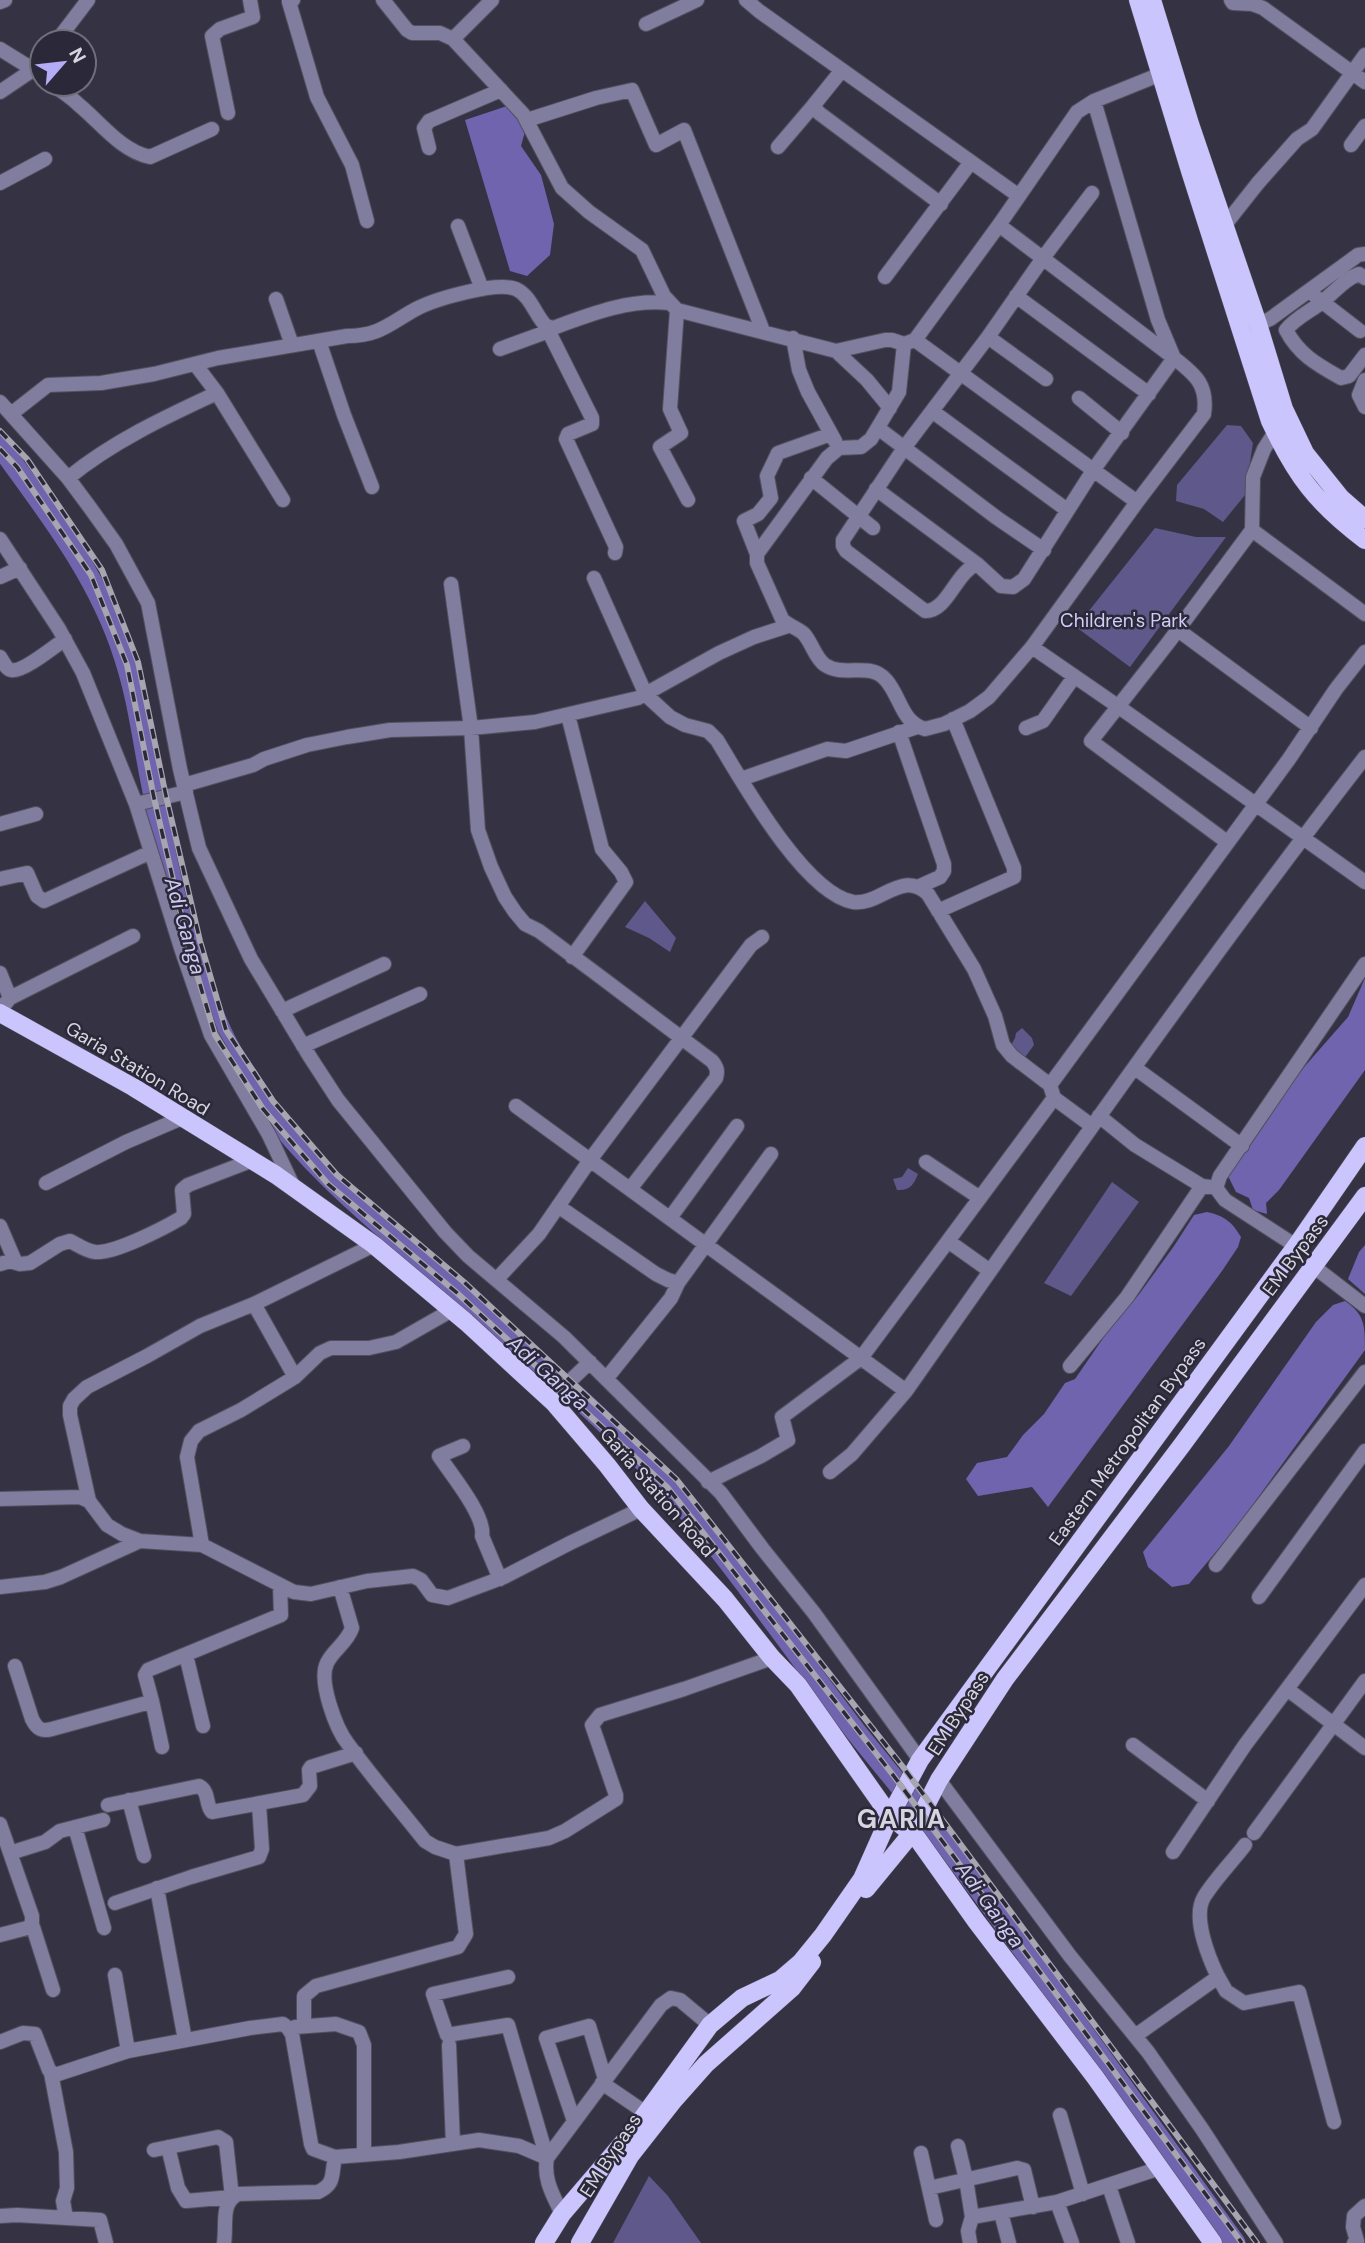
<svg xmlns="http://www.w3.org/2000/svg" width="1365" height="2243" viewBox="0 0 1365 2243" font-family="'DM Sans',sans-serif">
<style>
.green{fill:#5f588b}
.water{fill:#6f64ad}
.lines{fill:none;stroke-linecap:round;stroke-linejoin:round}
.river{stroke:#6f64ad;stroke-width:21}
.minor-casing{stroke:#52505f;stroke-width:16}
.major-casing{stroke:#52505f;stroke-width:19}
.minor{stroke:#807d9e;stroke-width:14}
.major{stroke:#cac5fc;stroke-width:18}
.rail-casing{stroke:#a6a5b0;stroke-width:6}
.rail{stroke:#2b2939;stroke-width:3.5;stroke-dasharray:10;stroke-linecap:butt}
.labels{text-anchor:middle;stroke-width:5;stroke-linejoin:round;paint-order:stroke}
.park-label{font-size:19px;fill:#d1cdf7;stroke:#2b2939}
.street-label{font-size:19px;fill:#d6d5df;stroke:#2b2939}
.water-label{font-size:21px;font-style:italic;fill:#cecaf3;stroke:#2b2939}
.district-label{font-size:26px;font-weight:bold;letter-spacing:2px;fill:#d6d5df;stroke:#2b2939}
</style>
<rect width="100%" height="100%" fill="#353343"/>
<path class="green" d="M1227 425 1241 426 1253 443 1245 495 1223 522 1204 509 1176 501 1177 485Z
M1155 528 1196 537H1226L1130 667 1076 627Z
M645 901 676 938 670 952 649 938 625 927Z
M1022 1028 1032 1038 1034 1045 1023 1060 1009 1049 1015 1038 1016 1033Z
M908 1168 918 1174C914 1185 909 1191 897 1190L893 1179 902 1177Z
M1112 1182 1139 1202 1071 1296 1044 1283Z
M649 2176 668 2196 701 2243H613Z"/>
<path class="water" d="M510 105 526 128 521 146 541 175 554 224 550 255 527 276 510 271 465 120Z
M1365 978V1070L1279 1190 1266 1203 1267 1214 1253 1210 1249 1198 1236 1192 1227 1174 1272 1108 1305 1066 1348 1017Z
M1207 1212C1225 1216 1232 1222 1241 1237L1238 1247 1222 1271 1048 1507 1032 1487 978 1496 966 1479 977 1463 1007 1457 1023 1435 1044 1414 1065 1383 1075 1379 1106 1334 1140 1293 1174 1246 1194 1215Z
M1365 1245V1294L1348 1279 1359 1252Z
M1345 1301C1365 1315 1365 1325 1365 1350L1236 1528 1189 1584 1172 1587 1148 1567 1143 1552 1229 1446 1316 1322 1333 1305Z"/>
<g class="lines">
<path class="river" d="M0 446C48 512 99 577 124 656 137 695 142 735 150 776 171 884 192 999 255 1091 299 1155 360 1208 419 1258 496 1326 580 1394 650 1468 726 1550 788 1644 856 1732 884 1767 913 1801 940 1837 1040 1970 1137 2108 1235 2243"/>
<g class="minor-casing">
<path id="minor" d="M293 0 289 2 317 97 352 165 367 221
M383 0 407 30 412 33H440L453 39 523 114 562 188 589 212 642 250 664 296 677 310 836 351 867 380 890 408
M746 0 759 11 1019 196
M1231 0 1233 3 1252 4 1263 8 1365 82
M0 2 5 0
M646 24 697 0
M453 39 492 0
M56 42 88 0
M0 49 42 75
M842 70 813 106 819 113 941 204
M52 84C61 91 71 97 79 105 101 123 121 151 150 157L212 129
M0 92 34 69 42 59
M228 113 212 36 220 29 253 17 250 0
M527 120 596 98 632 90 656 145 684 130 763 331
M1351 145 1365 126
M778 147 813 106
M429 148 424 128 429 121 501 90
M0 183 45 159
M999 225 1174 358 1158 320 1094 101
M458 226 482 289
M1224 226 1258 183 1297 139 1312 129 1365 55
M885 277 971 162
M1365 278 1359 274C1344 279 1335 292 1322 302 1311 311 1295 318 1286 330 1299 355 1318 365 1341 378L1349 376 1365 355
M1016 296 1149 394
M1316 297 1360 331
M276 299 292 345
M677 310 670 409 681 433 660 447 688 500
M546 326 553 328C591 314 629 299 669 303
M1249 328 1270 319 1358 255 1365 254
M988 337 1046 379
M793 338 799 370 808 392 835 441
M915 340 1137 502
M319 341 344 415 372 487
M500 349 549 331
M836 351 885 340H892L904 344 915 340 999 225 1077 112 1094 101 1161 74
M195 364 217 393 283 500
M1365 380 1359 395 1365 407
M1079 398 1122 433
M0 402 68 478 91 509 116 544 148 603 180 769 199 848 251 959 310 1057 338 1100 445 1232 468 1256 564 1337 721 1493 762 1548 814 1613 920 1760
M932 411 1067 510
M11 414 48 385 101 383 154 374 218 358 347 336C380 336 390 323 416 309 435 299 497 281 516 289 531 296 535 315 546 326L592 418V424L568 434 566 439 616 547 615 553
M878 428 997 518 1044 550
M68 478C112 442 165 417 217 393
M811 478 873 528
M876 489 977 564 1001 586 1013 587 1024 579 1094 469 1174 358C1196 375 1208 385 1204 414L1137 502 1032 647 989 697 970 711 944 724 925 729C901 722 901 697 886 680 870 661 845 678 825 665 815 658 812 643 804 634 798 628 788 626 782 619L757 563V554L827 458 839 448 861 447 871 439 899 392 904 344
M1252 530 1365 614
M0 539 59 629 83 673 136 804 182 951 211 1035 269 1135 294 1188
M757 554 744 521 758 514 771 498 767 476 778 453 831 434
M977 564C955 573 948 611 925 611L846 551 843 546V540L904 448 988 337 1043 258 1092 193
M0 577 20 568
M594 578 646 695 670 717 685 725 708 731 717 740C742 781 804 893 853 902 880 906 902 869 928 894L974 969 995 1016 1003 1045 1012 1056 1050 1085 1054 1098 948 1241
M451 584 471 728 478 830 491 867 505 897 515 912 525 924 539 931 602 978 712 1061C717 1067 718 1071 716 1078L630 1189
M1178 630 1311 728
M1032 647 1119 707 1365 882
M0 657C3 661 6 669 11 670 22 673 55 646 65 639
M568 715 602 849 621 872 626 882 572 957
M1026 728 1043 721 1074 677
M899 732 944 864V871L940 877 920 886
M741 779 827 749 846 751 917 727
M184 785 253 765 264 759 307 745 347 737 390 730 471 728 535 722 638 698 719 653 754 637 788 626
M136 804 186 792
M0 824 36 814
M1227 842 1091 741 1168 643 1252 530 1253 477 1264 449 1275 432
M0 879 27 873 37 896 44 901 151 852
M938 911 1014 877V868L953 719
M0 973 10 998
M0 1010 10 998 133 936
M282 1011 384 964
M303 1046 420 994
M1135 1068 1242 1146
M1050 1085 1289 759 1336 689 1365 652
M1054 1098 1092 1126
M516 1106 906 1391C1056 1177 1205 963 1365 757
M1099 1116 1135 1145 1202 1186 1210 1187
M926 1162 980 1198
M46 1183 126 1142 182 1118
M558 1206 656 1274 668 1280 678 1283 771 1154
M670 1218 737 1126
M0 1226 15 1261
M1296 1246 1225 1200 1216 1188 1220 1176 1365 964
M0 1264 10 1261 20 1264 30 1263 60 1244 70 1241C78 1245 86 1251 95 1252 114 1254 164 1228 181 1218L184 1214 182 1190 188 1185 253 1160
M1313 1266 1365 1306
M497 1279 539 1234 590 1160 751 945 762 937
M1070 1366 1127 1297 1202 1186
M295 1377 320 1353 331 1348H369L396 1342 452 1310
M606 1379 671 1298 678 1283
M550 1400 590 1362
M463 1446 439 1456C450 1473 486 1516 482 1536L500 1579
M830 1472 852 1454 906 1391
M708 1482 761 1456 788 1440 782 1417 861 1358 948 1241 990 1271
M0 1499 80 1497 89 1501 107 1525 122 1534 140 1541 202 1545 294 1592 311 1594 367 1581 413 1576 421 1580 432 1595 448 1598 504 1577 570 1543 641 1509
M89 1501 70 1415V1406L74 1399 87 1387 147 1356 200 1326 254 1304 374 1245
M202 1545 187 1457 191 1441 199 1431 241 1410 295 1377 254 1304
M1216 1565 1365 1372
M0 1587 45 1582 61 1577 140 1541
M340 1587 352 1628C347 1643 333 1650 327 1663 318 1681 336 1729 348 1744 372 1777 399 1808 425 1841L435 1847 456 1854 549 1838 565 1831 616 1799V1795L592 1725 600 1715 684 1689 772 1658
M1259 1597 1365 1451
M186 1655 203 1726
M15 1666 32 1719C37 1729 42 1732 52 1729L150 1702 152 1701 145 1675 148 1670 281 1615 280 1585
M1287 1689 1365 1748
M152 1701 162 1747
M1133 1745 1208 1801
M939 1780 1070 1956 1148 2052 1202 2129 1276 2243
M129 1800 144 1856
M108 1805 199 1786C210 1792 205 1804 212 1812L303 1795 310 1786 309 1770 311 1767 356 1753
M0 1824 32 1916V1924L27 1928 0 1935
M75 1827 104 1928
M1254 1833 1365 1681
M1173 1852 1245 1745 1365 1585
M10 1853 45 1842 60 1831 103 1820
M157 1888 185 2040
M115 1903 191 1877 259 1857 262 1849 259 1804
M32 1924 53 1990
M115 1975 128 2051
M1217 1975 1226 1991 1244 2003 1299 1992 1334 2122
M508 1977 433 1994 447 2035 508 2025 547 2158
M304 2026V1996L316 1986 458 1947 466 1934 456 1854
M295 2027 336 2024 359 2032 364 2045V2153
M1135 2036 1218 1977C1209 1958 1192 1917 1204 1897 1215 1879 1232 1862 1245 1845
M0 2042 23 2033 35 2034 49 2070 55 2075 128 2051 250 2028 283 2024 288 2028 292 2034 311 2144 313 2149 335 2157
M449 2045 453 2144
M51 2073 66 2152 67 2188 63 2201 66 2218
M602 2083 646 2113
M1060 2115 1083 2194
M574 2121 546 2038 589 2026 605 2079
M958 2146 966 2179 972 2217 1057 2202 1160 2168
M154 2150 218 2137 226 2142 232 2197 186 2201 178 2188 168 2147
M921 2153 936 2220
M1109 2186 1128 2243
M929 2188 1017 2168 1024 2170 1033 2207
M1057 2202 1072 2243
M1001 2213 1009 2243
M562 2214C553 2195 543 2179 547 2158L661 2005 671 1998 680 2000 710 2025
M0 2216 17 2215 100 2220 106 2243
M224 2243C227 2225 220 2203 238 2194L318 2192C336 2184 331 2174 335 2157L399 2152 479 2140 519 2146 547 2158
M970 2243 968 2231 972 2217
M1354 2243 1357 2241 1353 2227 1354 2216 1365 2206"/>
</g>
<g class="major-casing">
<path id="major" d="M1138 0 1190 171 1270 421C1296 476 1316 503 1365 540
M1152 0 1190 124 1258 324 1284 409 1305 453 1341 498 1365 519
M0 1013 133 1087 276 1175 374 1245 466 1322 554 1403 607 1465 641 1509 725 1599 772 1658 798 1685 890 1816 917 1838 976 1921 1095 2077 1213 2243
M866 1889 912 1833 939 1780 1005 1679 1182 1445 1365 1196
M544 2243 562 2214 633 2131 710 2025 742 1998 780 1980 801 1962 823 1935 862 1879 890 1816 920 1760 1296 1246 1365 1146
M580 2243 630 2156 674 2100 706 2064 792 1988 812 1962"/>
</g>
<use href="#minor" class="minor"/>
<use href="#major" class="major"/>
<g class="rail-casing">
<path id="rail" d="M0 431 27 459 102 570 138 662 166 796 200 941 226 1030 273 1101 337 1175 464 1282 677 1480 903 1767 1257 2243
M0 449 17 467 91 575 127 665 154 798 188 944 215 1035 263 1109 328 1184 456 1292 668 1488 893 1775 1242 2243"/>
</g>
<use href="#rail" class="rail"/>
</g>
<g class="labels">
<g class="park-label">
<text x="1124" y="627">Children's Park</text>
</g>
<g class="street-label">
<text transform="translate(138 1068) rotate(31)" y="7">Garia Station Road</text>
<text transform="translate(1295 1255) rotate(-53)" y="7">EM Bypass</text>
<text transform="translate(1127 1441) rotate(-54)" y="7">Eastern Metropolitan Bypass</text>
<text transform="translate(658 1492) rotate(49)" y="7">Garia Station Road</text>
<text transform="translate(958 1713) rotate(-57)" y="7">EM Bypass</text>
<text transform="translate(610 2155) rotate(-57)" y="7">EM Bypass</text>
</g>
<g class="water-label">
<text transform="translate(185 926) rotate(74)" y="7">Adi Ganga</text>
<text transform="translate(548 1373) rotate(42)" y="7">Adi Ganga</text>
<text transform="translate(990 1905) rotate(54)" y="7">Adi Ganga</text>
</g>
<g class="district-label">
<text x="902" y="1828">GARIA</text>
</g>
</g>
<g transform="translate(63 63) rotate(62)"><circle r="33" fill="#2b2939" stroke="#6f6e7b" stroke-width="2"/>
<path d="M0-5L12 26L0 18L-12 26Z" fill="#b5acf8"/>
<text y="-10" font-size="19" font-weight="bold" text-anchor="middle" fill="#d6d5df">N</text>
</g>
</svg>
